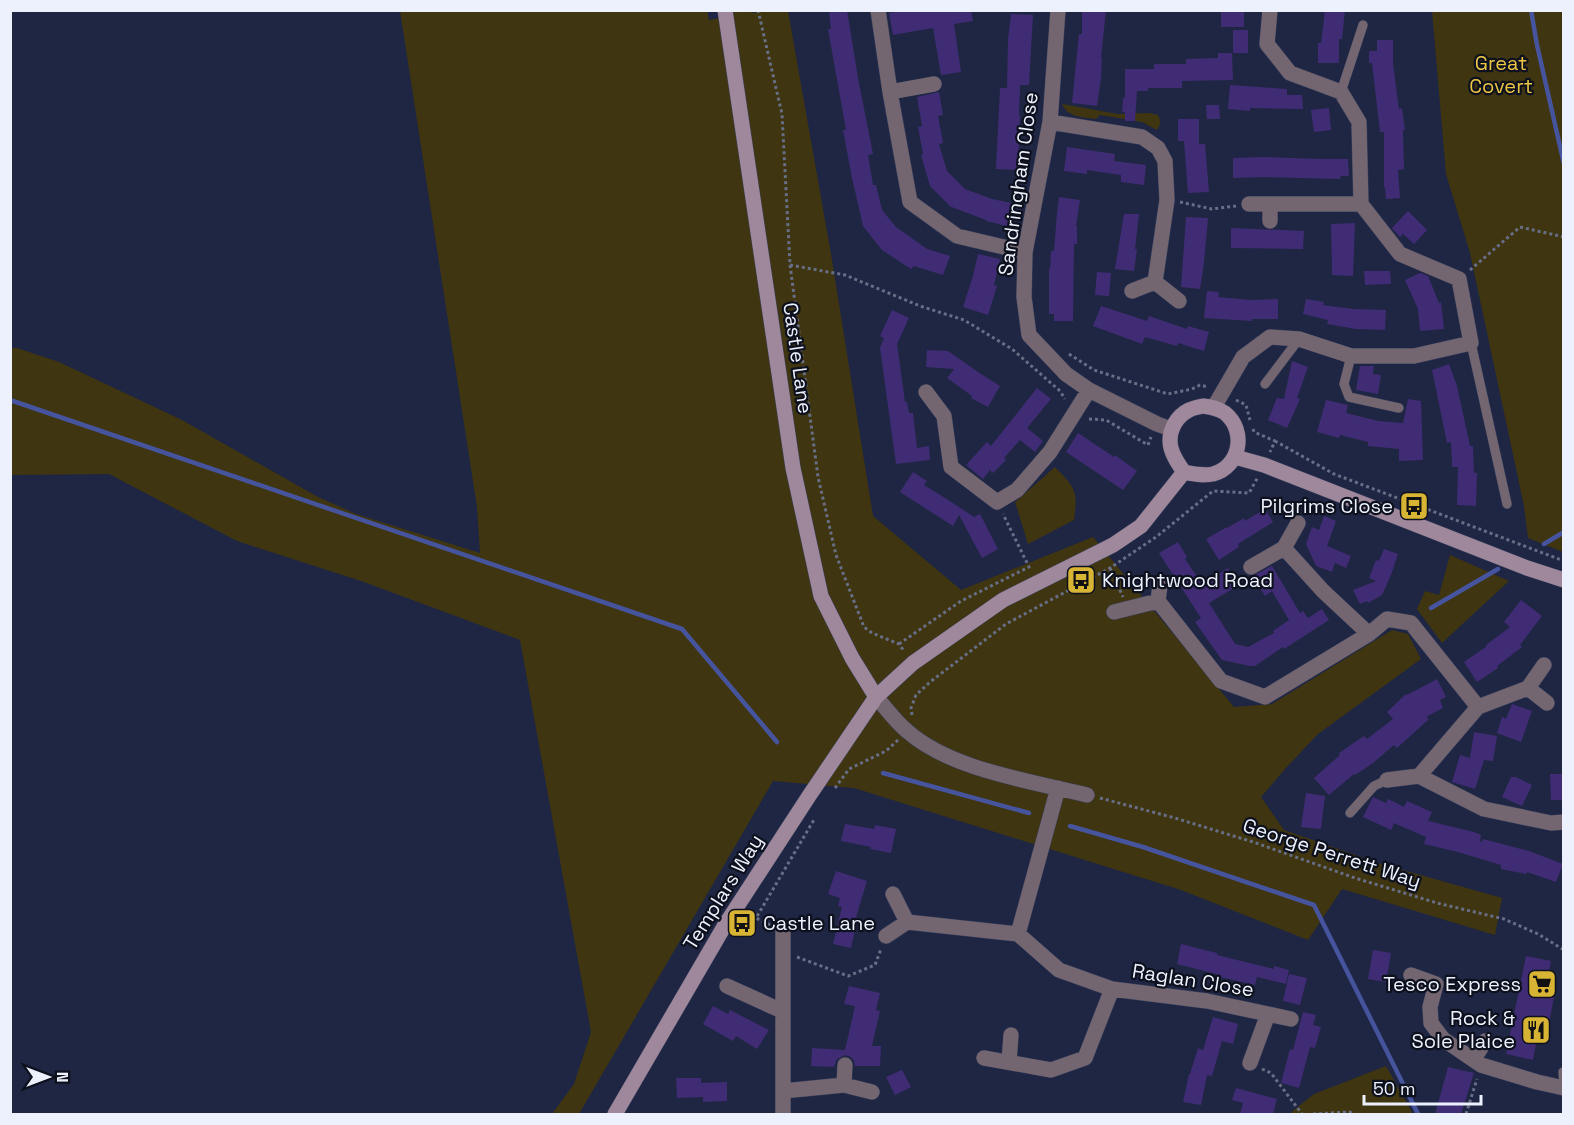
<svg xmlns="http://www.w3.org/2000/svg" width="1574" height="1125" viewBox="0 0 1574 1125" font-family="'Space Grotesk',sans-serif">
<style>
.green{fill:#3f3511}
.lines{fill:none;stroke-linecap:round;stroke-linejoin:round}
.stream{stroke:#46549d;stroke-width:4.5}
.building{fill:#402c74}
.lane-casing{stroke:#3c425d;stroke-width:10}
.street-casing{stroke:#3c425d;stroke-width:16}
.secondary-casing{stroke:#3c425d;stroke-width:16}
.path{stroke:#686e85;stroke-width:3;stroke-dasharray:3 3;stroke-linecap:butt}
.lane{stroke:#746671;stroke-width:9}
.street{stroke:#746671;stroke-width:15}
.secondary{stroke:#9f889b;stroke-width:15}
.labels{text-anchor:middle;stroke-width:4.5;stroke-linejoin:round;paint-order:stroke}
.park-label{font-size:20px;fill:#ebc645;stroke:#0d101d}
.street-label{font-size:20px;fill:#edf1fd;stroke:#0d101d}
.poi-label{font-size:20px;fill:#edf1fd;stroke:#0d101d;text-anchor:end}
</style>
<rect width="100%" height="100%" fill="#1f2643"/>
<path class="green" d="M707 10 709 20 732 16 731 11H751L752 13 766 11H788L831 254 873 516 961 590 1093 537 1234 707 1272 704 1392 630 1408 634 1421 659 1318 734 1285 769 1261 797 1284 830 1378 863 1502 898 1495 935 1342 889 1308 940 1181 890 854 788 773 781 579 1114H552L574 1084 591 1032 520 640 364 582 237 541 109 474 11 475V348H17L59 362 182 420 318 497 356 514 480 553 477 507 400 11Z
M1432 11H1563V552L1528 538 1524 506 1470 253 1446 174Z
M1062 104 1118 114 1150 113 1158 115C1161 121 1161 124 1157 130L1142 122 1100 115 1096 119C1083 117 1068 118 1062 104Z
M1055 467C1076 489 1078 490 1074 520L1028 544 1015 502Z
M1450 555 1509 581 1442 643 1417 609 1425 591 1439 595Z
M1386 1066 1413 1114H1289L1314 1094Z"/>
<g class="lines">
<path class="stream" d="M1531 10 1537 45 1564 164
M10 400 682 629 777 742
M1544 544 1564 532
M1431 608 1498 569
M883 773 1029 813
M1070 826 1143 847 1314 905 1418 1114"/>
</g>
<path class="building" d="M829 10H847L858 78 873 154 868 155 873 185H876L882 210 896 227 927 249 950 256 943 275 914 266 911 269 882 250 863 226 852 178 843 130H846L828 29H831Z
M906 10H971L973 21 954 24 961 72 941 75 933 28 893 35 889 13Z
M1082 10H1106L1101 58H1102L1101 79 1097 106 1072 103 1079 34H1082Z
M1221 10H1244V27H1221Z
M1325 10H1345L1342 39H1339V63H1318V43H1321Z
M1011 14 1033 15 1029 85H1020L1019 115H1020L1018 170 996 169 1000 88H1007L1008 39Z
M1233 30H1248V53H1233Z
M1377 40H1393V64L1399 109 1402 108 1405 130H1403L1404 169 1398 170 1400 198 1386 199 1385 187H1384V132H1380L1372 63H1369V51H1377Z
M1218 53H1232L1233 80 1182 81V88H1148V91H1137L1135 121H1125V112H1122L1123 98H1125V69H1154V64H1186V59L1218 58Z
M1230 85 1287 89V95H1302L1303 109 1250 108V111L1228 109Z
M939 92 943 115 938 116 943 143 939 144 947 171 965 189 992 199 1011 203 1007 226 986 221V220L949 206V205L930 186 921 155 923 154 918 127 922 126 917 97Z
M1206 105H1219L1220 119H1207Z
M1329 108 1331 130 1314 132 1311 110Z
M1178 119H1199V144H1205L1209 192 1188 193 1184 141H1178Z
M1067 147 1115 154 1114 161 1146 165 1144 185 1121 182V175L1087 170V174L1064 171Z
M1265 157 1320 159H1348L1349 176H1340L1341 179 1265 177 1233 178V158Z
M1059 197 1080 200 1076 226H1077V244H1074L1073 321H1054V314H1049V269H1050L1051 251H1054L1057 213Z
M1408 211 1427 230 1414 244 1403 234 1400 237 1392 228Z
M1124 214H1139L1135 249H1137L1134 271 1115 269Z
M1186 217 1208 218 1204 263 1200 289 1181 287Z
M1355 223 1353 276 1332 275 1331 224Z
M1231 228 1304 231 1303 249 1231 248Z
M978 254 1000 259 994 285 997 286 988 315 963 307 973 276Z
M1364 271H1390L1391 284 1365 285Z
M1097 272 1111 273 1109 296 1095 295Z
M1420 273 1428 276 1439 303 1441 302 1444 329 1420 331 1418 309 1405 280Z
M1207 291 1219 292 1218 297 1251 300 1278 299V319H1252V321L1204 318Z
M1306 299 1324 302 1323 305 1353 309 1386 310 1385 330 1356 329 1327 324 1328 320 1303 314Z
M1101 306 1147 321 1149 316 1187 329 1188 326 1209 332 1204 351 1178 343 1177 346 1145 337 1142 344 1093 326Z
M892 310 909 318 897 344 905 402H907L909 413H913L917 448 929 446 930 460 896 464 880 348 884 338 880 336Z
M927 350 948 351 978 372 1000 386 988 407 971 398 972 396 947 378 954 369 926 367Z
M1292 361 1308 367 1297 398 1300 399 1287 428 1268 420 1277 398 1284 399Z
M1449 364 1457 386 1470 446H1473L1474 473H1477L1476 506 1457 505 1458 467H1452L1451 442 1447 443 1432 370Z
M1360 366H1374L1373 374 1381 375 1378 394 1356 390Z
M1037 388 1051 399 1027 428 1043 441 1035 452 1020 440 1004 458 1006 460 993 473 990 470 983 479 966 465 987 442 991 446Z
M1408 399 1421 401 1423 460 1399 461V449L1368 446V442L1340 435 1339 438 1317 432 1326 400 1348 405 1346 413 1378 421 1403 423Z
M1078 433 1114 457 1115 455 1137 471 1123 490 1066 452Z
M913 472 927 481 924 485 953 503 974 517 980 514 998 549 982 558 959 515 953 526 900 492Z
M1265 509 1273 522 1238 544 1239 547 1219 560 1206 539 1227 527V528L1244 518 1245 521Z
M1324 516 1336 521 1327 546 1351 556 1346 568 1335 563 1332 572 1316 566 1306 544 1312 527 1319 530Z
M1178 542 1187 557 1185 559 1202 584 1228 568 1239 585 1209 603 1235 644 1248 647 1274 633 1273 631 1289 620 1272 591 1265 596 1253 576 1272 566 1300 613 1303 611 1308 618 1322 609 1329 620 1284 649 1283 647 1255 666H1250L1222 660 1195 622 1201 618 1159 553Z
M1384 549 1398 554 1391 575 1382 595 1368 603 1367 601 1360 604 1353 590 1376 581 1369 578 1376 560 1379 561Z
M1521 600 1542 616 1520 645 1522 647 1497 666 1498 668 1477 682 1464 662 1487 646 1486 645 1510 627 1504 622Z
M1437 679 1446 697 1440 700 1443 708 1426 717 1429 719 1397 748 1394 745 1373 763 1355 775 1354 774 1329 795 1314 778 1340 755 1339 753 1364 736 1367 739 1393 719 1387 712 1406 694 1407 695Z
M1512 704 1532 711 1521 742 1497 733 1502 717 1506 719Z
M1474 732 1497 736 1493 761 1484 760 1475 789 1452 782 1460 755 1470 758Z
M1550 774H1563V800H1551Z
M1511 777H1516L1532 785 1522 806 1502 797Z
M1306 793 1325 796 1321 829 1301 827Z
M1373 797 1386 803 1388 799 1404 807 1407 801 1432 812 1428 821 1474 832 1481 835 1480 841 1482 842 1483 839 1529 851 1563 864 1556 882 1527 872 1526 874 1501 869V865L1458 852 1424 844 1426 837 1394 823 1391 830 1363 817Z
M845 824 874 829 875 825 896 829 891 853 870 849 871 847 841 841Z
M836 871 867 881 856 917H858L851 948 833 944 842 907 838 906 840 898 828 894Z
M1181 944 1217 953V955L1274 969V966L1289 970 1286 984 1257 977 1255 985 1216 976V974L1177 964Z
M1373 950 1391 953 1386 982 1368 979Z
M1526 956 1551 961 1545 995 1554 997 1549 1023 1540 1021 1533 1060 1506 1054Z
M1289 974 1307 978 1300 1005 1283 1001Z
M849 986 880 993 876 1010 880 1011 872 1046H881L880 1066H855L854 1061 851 1057 845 1055 837 1059 834 1067 811 1066 812 1048 845 1050 855 1006 844 1004Z
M713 1006 728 1014 730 1010 769 1030 757 1049 736 1036 733 1041 703 1024Z
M1303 1012 1316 1015 1313 1025 1321 1027 1315 1048 1310 1047 1299 1088 1281 1083 1290 1049 1293 1050Z
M1213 1017 1238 1024 1233 1044 1222 1041 1212 1076 1207 1075 1201 1105 1183 1102 1189 1074H1190L1198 1048 1203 1050Z
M1448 1067 1474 1073 1461 1114H1435Z
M902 1070 911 1087 895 1095 886 1077Z
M676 1078H701V1083L727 1082V1101L703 1102V1097L677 1098Z
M1236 1088 1277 1099 1273 1114H1240L1243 1103 1232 1100Z"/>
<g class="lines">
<g class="lane-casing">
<path id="lane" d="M1341 92 1363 25
M1471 343 1507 504
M1351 356 1344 384 1349 397 1399 408
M1265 384 1299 339
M1350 813 1374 786 1387 780
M1563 1072 1564 1085"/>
</g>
<g class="street-casing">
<path id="street" d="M878 10 890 92 910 202 957 236 1025 252
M1058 10 1050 122 1025 252 1024 297 1029 335 1066 374 1089 390 1157 424 1171 429
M890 92 934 84
M1050 122 1142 137 1158 148 1165 161 1167 200 1155 282 1179 301
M1249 204H1270
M1270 221V204H1361
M1132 291 1155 282
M926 392 944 416 951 467 997 502 1017 490 1050 452 1089 390
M1214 407 1243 357 1270 337 1299 339 1351 356H1414L1471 343 1459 279 1400 254 1361 204 1359 122 1341 92 1290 73 1267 44 1270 10
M1284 548 1298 523
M1251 567 1284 548 1323 591 1369 634 1387 619 1411 623 1478 707
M1158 601 1160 585
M1114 612 1158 601 1221 681 1265 697 1369 634
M1528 688 1547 703
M876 697C886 708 895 721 907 731 951 770 1031 781 1087 795
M1419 776 1478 707 1528 688 1544 665
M1387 780 1419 776 1484 809 1551 823 1564 822
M893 894 907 922 1018 934 1059 970 1112 989 1207 1001 1291 1019
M1018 934 1058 788
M886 936 907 922
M1411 975 1436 984 1430 1007 1431 1023 1443 1039 1481 1065 1537 1082 1564 1088
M727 986 782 1011
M984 1058 1051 1070 1085 1058 1112 989
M1474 1059 1485 1041
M1009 1062 1011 1035
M1250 1063 1268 1014
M844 1085 872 1092
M783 1091 844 1085 845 1065
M783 1114V930"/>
</g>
<g class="secondary-casing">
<path id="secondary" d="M725 10 793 468 821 596 852 658 876 697
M1203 406C1211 407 1218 408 1225 413 1247 431 1240 467 1213 474 1203 476 1194 474 1184 472 1173 457 1164 442 1175 423 1178 418 1183 413 1189 410 1193 408 1198 407 1203 406Z
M1235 457 1264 465 1527 568 1564 580
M615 1114 725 925 809 796 876 697 913 663 1003 600 1113 545 1141 526 1184 472"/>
</g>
<path class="path" d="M758 10 782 114 790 265 818 477 836 555 864 627 872 633 899 644 904 651
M1180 202 1212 209 1236 206
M790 265 845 275 920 306 964 320 1012 349 1060 391 1065 399
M1470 270 1520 227 1564 237
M1069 354 1094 370 1168 394 1192 389 1200 385 1208 387
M1236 400 1246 405 1250 420
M1089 419 1106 420 1148 445 1151 437
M1253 429 1254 432 1275 441 1270 452
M1275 441 1334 474 1564 561
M1110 568 1123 597
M899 644 961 601 1029 567 1003 514
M912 715 911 708 916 695 930 682 1006 624 1110 568 1156 537 1213 491 1249 493 1258 477
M835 788 849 769 886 751 898 740
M1100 798 1175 818 1253 842 1355 878 1437 903 1504 919 1538 934 1564 950
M770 925 756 918 815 818
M797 957 848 976 875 965 881 949
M1262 1069 1271 1073 1302 1114
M1313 1114 1349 1112 1355 1114
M1466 1114 1477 1079"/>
<use href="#lane" class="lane"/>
<use href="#street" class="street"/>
<use href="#secondary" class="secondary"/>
</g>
<defs>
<g id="bus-square" transform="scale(1.5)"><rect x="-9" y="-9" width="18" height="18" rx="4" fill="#d8b434" stroke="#0d101d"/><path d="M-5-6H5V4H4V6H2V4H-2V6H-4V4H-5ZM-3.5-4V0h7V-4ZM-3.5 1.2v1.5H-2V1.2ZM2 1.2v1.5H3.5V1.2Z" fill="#111"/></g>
<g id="supermarket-square" transform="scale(1.5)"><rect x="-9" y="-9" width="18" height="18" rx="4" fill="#d8b434" stroke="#0d101d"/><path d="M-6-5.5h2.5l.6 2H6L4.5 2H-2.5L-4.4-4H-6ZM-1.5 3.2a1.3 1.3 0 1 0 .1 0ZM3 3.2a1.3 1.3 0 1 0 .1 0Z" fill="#111"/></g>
<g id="restaurant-square" transform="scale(1.5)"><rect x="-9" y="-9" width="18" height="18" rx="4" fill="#d8b434" stroke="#0d101d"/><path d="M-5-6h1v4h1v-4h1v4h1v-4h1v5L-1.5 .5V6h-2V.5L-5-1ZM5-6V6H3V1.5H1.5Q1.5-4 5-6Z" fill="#111"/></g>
</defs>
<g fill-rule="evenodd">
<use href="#bus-square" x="1414" y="506"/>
<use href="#bus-square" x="1081" y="580"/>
<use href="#bus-square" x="742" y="923"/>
<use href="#supermarket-square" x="1542" y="984"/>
<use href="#restaurant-square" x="1536" y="1030"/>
</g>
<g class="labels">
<g class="park-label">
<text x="1501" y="70">Great<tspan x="1501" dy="23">Covert</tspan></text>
</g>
<g class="street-label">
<text transform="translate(1018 184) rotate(-82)" y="7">Sandringham Close</text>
<text transform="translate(798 358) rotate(82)" y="7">Castle Lane</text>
<text transform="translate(1332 853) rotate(18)" y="7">George Perrett Way</text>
<text transform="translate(723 892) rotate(-58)" y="7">Templars Way</text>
<text transform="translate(1193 980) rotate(9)" y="7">Raglan Close</text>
</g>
<g class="poi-label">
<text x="1393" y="513">Pilgrims Close</text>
<text x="1102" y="587" text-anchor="start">Knightwood Road</text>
<text x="763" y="930" text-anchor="start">Castle Lane</text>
<text x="1521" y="991">Tesco Express</text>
<text x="1515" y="1025">Rock &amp;<tspan x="1515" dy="23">Sole Plaice</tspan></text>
</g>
</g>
<rect width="1574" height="1125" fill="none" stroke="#edf1fd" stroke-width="24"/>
<g transform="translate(48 1077) rotate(90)" stroke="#0d101d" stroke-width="4.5" paint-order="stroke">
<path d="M0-4.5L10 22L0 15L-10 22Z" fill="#edf1fd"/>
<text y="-9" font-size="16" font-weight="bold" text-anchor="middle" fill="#edf1fd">N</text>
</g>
<path d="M1364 1095v9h117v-9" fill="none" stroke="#edf1fd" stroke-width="3"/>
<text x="1373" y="1095" font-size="18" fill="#edf1fd" stroke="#0d101d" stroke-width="4.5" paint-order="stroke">50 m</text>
</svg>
